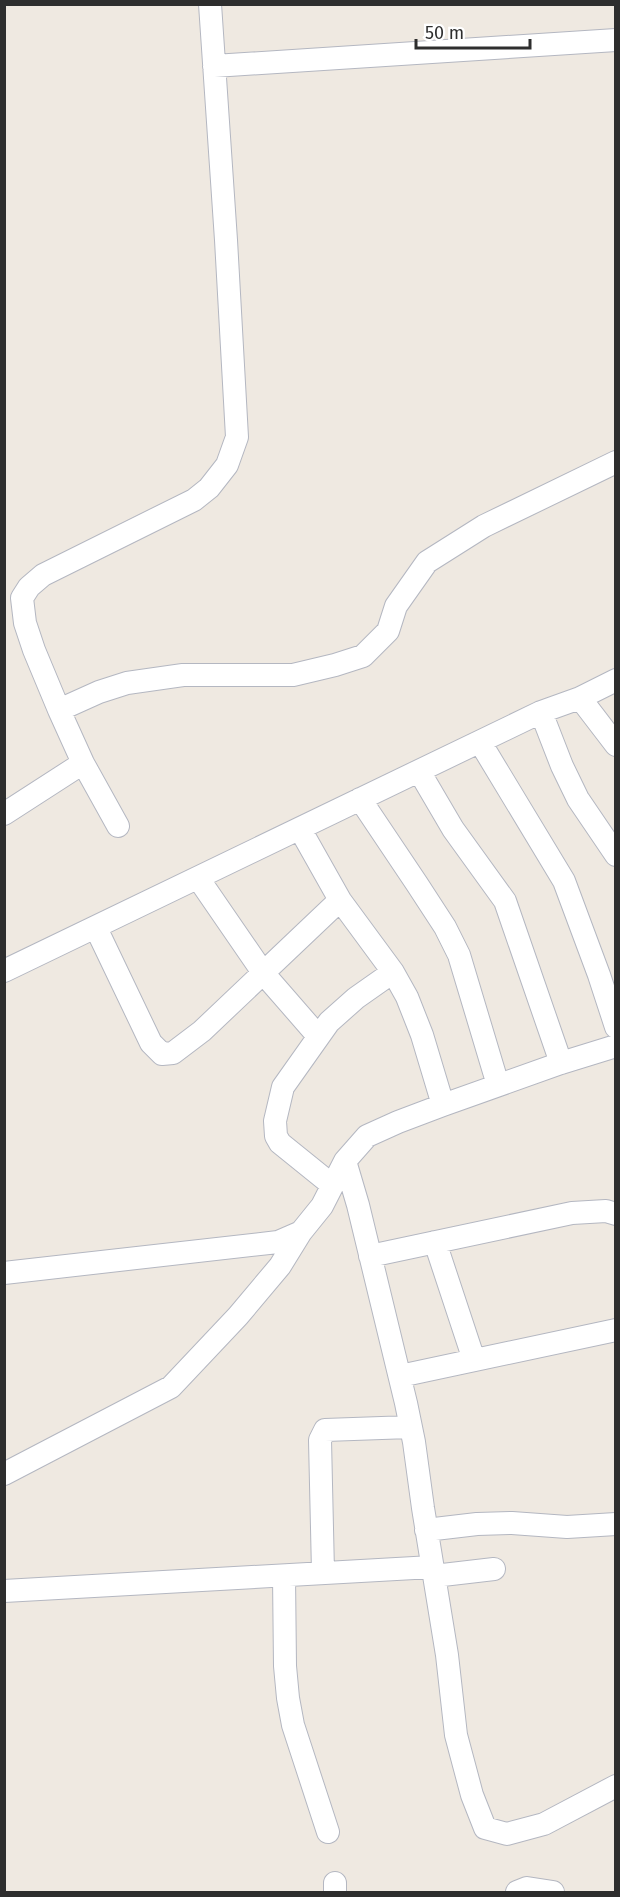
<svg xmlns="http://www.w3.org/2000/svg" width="620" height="1897" viewBox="0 0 620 1897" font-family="'Fira Sans',sans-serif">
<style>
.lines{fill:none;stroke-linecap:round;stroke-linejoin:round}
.minor-casing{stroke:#b4b7c1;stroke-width:24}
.minor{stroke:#fff;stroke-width:22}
</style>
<rect width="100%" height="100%" fill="#efe9e1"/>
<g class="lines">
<g class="minor-casing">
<path id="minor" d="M214 66 616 40
M580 698 616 745
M59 710 99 692 127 683 183 675H293L335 665 363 656 388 631 396 606 427 562 484 526 616 462
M541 712 562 766 578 799 616 855
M480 742 564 881 599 975 616 1027
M419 771 453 829 505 901 561 1063
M360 799 417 884 445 927 459 955 498 1085
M4 814 83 763
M118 826 83 763 59 710 34 650 25 623 22 598 29 587 43 575 194 500 209 488 227 465 237 437 226 240 210 4
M300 829 340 900 393 972 407 997 422 1035 443 1105
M198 878 264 974 318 1036
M96 928 151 1043 162 1054 173 1053 202 1031 340 900
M4 971 541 712 580 698 616 680
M345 1161 358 1205 406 1403 414 1442 423 1508 447 1655 456 1735 472 1795 485 1828 507 1834 544 1824 616 1786
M332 1185 280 1143 276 1136 275 1121 283 1087 329 1022 356 998 393 972
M435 1242 474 1360
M370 1256 572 1213 606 1211 616 1214
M4 1273 278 1242 301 1232 322 1206 345 1161 367 1136 398 1122 443 1105 561 1063 616 1046
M400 1376 616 1330
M4 1474 171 1387 238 1316 280 1266 301 1232
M426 1530 477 1524 512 1523 567 1527 616 1524
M323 1572 320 1440 325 1430 410 1427
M284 1576 285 1666 288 1698 293 1725 328 1832
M434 1576 494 1569
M4 1591 432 1567
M335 1892V1883
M517 1892 527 1888 553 1892"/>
</g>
<use href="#minor" class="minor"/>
</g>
<rect width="620" height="1897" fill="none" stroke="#2e2e2e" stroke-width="12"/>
<path d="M416 39v9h114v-9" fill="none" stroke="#2e2e2e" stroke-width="3"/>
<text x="425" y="39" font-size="18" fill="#2e2e2e" stroke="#ffffff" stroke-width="4.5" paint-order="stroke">50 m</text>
</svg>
